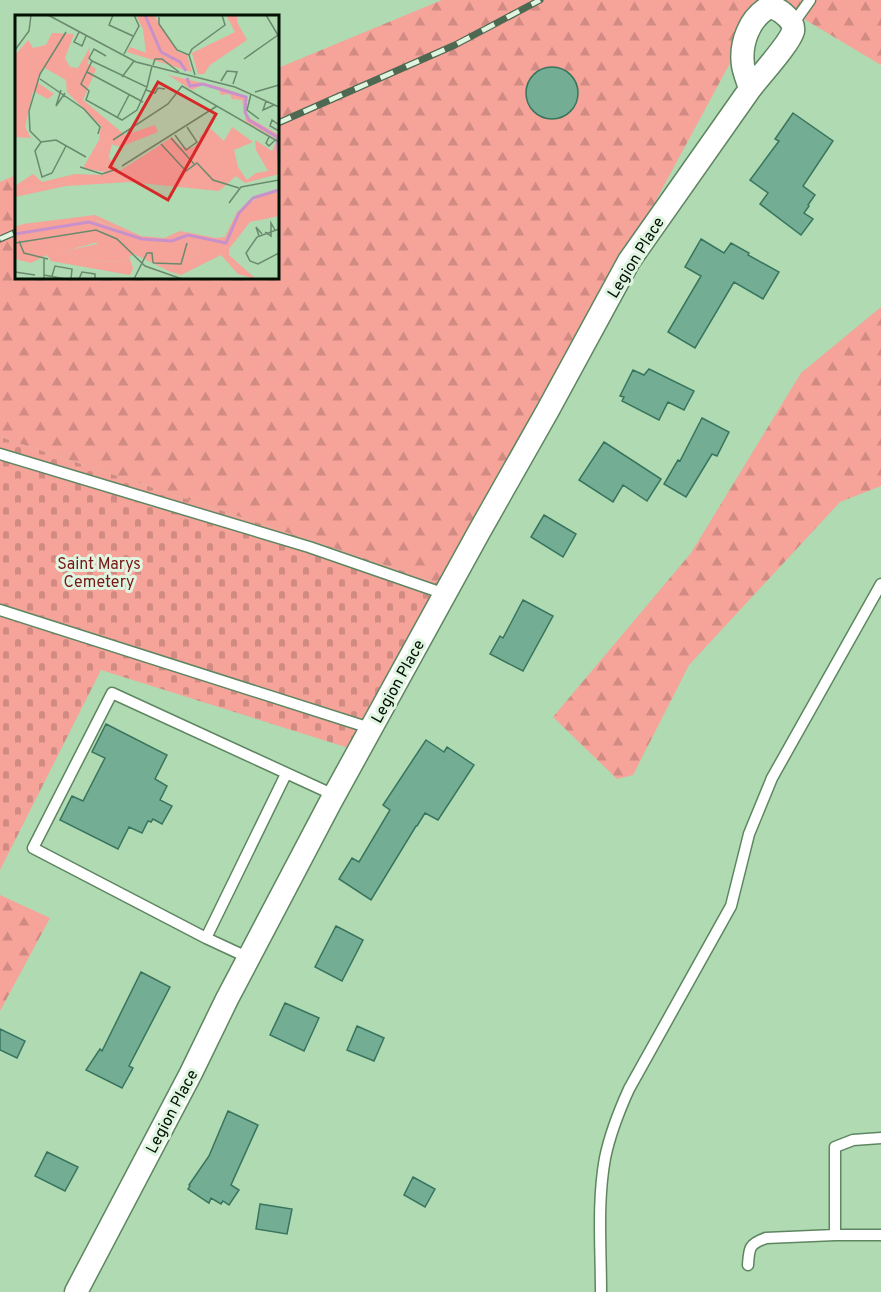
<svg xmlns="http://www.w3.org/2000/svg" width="881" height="1292" viewBox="0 0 881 1292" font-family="Overpass,sans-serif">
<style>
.forest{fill:url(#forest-firs)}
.cemetery{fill:url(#cemetery-stones)}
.building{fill:#72ad94;stroke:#39745d;stroke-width:1.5}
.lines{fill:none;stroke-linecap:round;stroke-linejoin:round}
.lane-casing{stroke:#5e8661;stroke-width:13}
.street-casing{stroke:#5e8661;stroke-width:25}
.lane{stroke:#fff;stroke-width:10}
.street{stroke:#fff;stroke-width:22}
.rail-casing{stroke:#4e6951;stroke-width:7}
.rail{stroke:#dff5e0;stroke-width:4.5;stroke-dasharray:14;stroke-linecap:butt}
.labels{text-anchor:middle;stroke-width:6;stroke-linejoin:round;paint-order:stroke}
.street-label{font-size:16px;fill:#031105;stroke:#dff5e0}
.park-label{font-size:16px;fill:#781717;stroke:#dff5e0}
.inset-river{fill:none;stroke:#c991ca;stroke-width:3}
.inset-road{fill:none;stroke:#6a8a6d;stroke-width:1.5}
.view{fill:#d62828;fill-opacity:0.15;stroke:#d62828;stroke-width:3}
.inset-edge{fill:none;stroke:#031105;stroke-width:3}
</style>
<defs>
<pattern id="forest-firs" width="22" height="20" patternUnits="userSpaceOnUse" patternTransform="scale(1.5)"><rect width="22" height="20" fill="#f6a39a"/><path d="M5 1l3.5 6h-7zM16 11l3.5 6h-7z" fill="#d18b83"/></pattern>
<pattern id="cemetery-stones" width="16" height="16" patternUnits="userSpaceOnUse" patternTransform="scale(1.5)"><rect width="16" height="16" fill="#f6a39a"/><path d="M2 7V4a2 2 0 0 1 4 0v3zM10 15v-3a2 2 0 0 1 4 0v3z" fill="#d18b83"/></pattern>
</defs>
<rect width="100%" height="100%" fill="#afdab2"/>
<path class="forest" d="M442 0H764L448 586 0 437V182L16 175V278H278V68Z
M772 0H881V65Z
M881 307V486L840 502 689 665 633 775 617 779 553 717 691 553 801 373Z
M0 895 50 918 0 1011Z"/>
<path class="cemetery" d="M0 437 448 586 355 750 101 670 0 870Z"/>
<path class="building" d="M526 93a26 26 0 1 1 52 0a26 26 0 1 1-52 0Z
M793 113 833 141 803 186 815 195 808 205 809 206 804 213 813 219 801 235 760 204 768 193 750 180 779 141 775 139Z
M701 239 724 253 731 243 749 253 748 255 779 272 763 299 734 282 695 348 668 332 701 276 685 267Z
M649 369 694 391 684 410 668 402 659 420 622 401 624 397 620 396 633 370 644 375Z
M702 418 729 432 717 456 712 454 686 497 664 484 678 460 680 461Z
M604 442 661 479 647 501 623 485 613 502 579 480Z
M544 515 576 534 563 557 531 537Z
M523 600 553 616 523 671 490 654 500 636 503 638Z
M106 724 167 755 155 779 167 786 160 800 172 806 162 824 153 819 151 822 148 821 142 833 129 827 118 849 60 820 72 796 83 801 105 758 92 752Z
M426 740 444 752 447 747 474 765 438 820 425 813 417 826H416L371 900 339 879 352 858 359 862 390 810 383 805Z
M336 926 363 940 342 981 315 967Z
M141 972 170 987 129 1066 133 1068 122 1088 86 1070 100 1049 102 1051Z
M285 1003 319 1018 304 1051 270 1035Z
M357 1026 384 1038 374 1061 347 1050Z
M0 1029 25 1041 17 1058 0 1050Z
M228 1111 258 1125 231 1185 239 1190 229 1205 223 1201 221 1204 211 1198 209 1203 188 1189 190 1186 189 1185 209 1156Z
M47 1152 78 1167 65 1191 35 1176Z
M413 1177 435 1189 425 1207 404 1195Z
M260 1204 292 1209 287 1234 256 1229Z"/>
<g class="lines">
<g class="lane-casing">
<path id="lane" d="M793 24 810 0
M0 454 309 547 445 594
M0 610 370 728
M206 938 286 774
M249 958 206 938 33 848 112 693 334 795
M835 1235H881
M748 1265C749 1248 749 1244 766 1238L835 1235V1147L853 1140 881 1138
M601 1292C601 1248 597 1202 605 1158 610 1134 619 1111 629 1089L731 906 749 834 772 778 881 584"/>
</g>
<g class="street-casing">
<path id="street" d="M769 7C776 8 780 10 785 15 790 19 794 25 793 31 790 43 759 77 750 89 748 81 744 73 743 65 740 44 749 18 769 7Z
M76 1292 191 1073 227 999 330 803 479 532 548 410 629 261 750 89"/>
</g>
<use href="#lane" class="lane"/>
<use href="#street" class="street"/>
<g class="rail-casing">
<path id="rail" d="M278 123 455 45 540 0
M0 239 16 232"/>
</g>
<use href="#rail" class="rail"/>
</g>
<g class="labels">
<g class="street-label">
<text transform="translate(635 257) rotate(-58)" y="6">Legion Place</text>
<text transform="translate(397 681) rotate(-61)" y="6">Legion Place</text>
<text transform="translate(171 1111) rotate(-62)" y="6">Legion Place</text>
</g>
<g class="park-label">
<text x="99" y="569">Saint Marys<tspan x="99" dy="18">Cemetery</tspan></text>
</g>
</g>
<g transform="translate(15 15)">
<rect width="264" height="264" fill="#afdab2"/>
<path d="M84 125 97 129 90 157 68 153ZM51 168V171L0 182V176ZM80 205 118 221 142 225 169 219 178 221 184 238 158 251 156 257 119 239 108 246 83 247 46 237 82 229 78 216Z" fill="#f6a39a"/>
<path d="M121 0H139L163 37 172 40 177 57 112 37 115 32 131 38 128 14ZM211 0H222V7L232 25 195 50 189 59H183L177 38 220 17ZM37 18 59 19 50 43 55 52 63 53 75 32 73 49 81 54 68 85 110 120 140 110 143 117 105 132 84 125 86 111 52 77 51 65 28 52 22 67 39 79 33 84 18 76 10 112 16 123 0 122V40L13 25 18 33 31 30ZM153 60 205 72 233 82 230 93 233 102 264 120V159L230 168 221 161 204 176 114 167 51 171V168L0 176V171L18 159 27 167 60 159 89 160 94 142 103 157 145 130 193 135 184 122 196 114 209 126 217 112 238 127 219 135 223 152 232 165 241 158 253 156 241 135 240 125 257 136 262 124 231 107 227 85 217 84 215 79 206 80 203 72 190 69 177 75ZM264 177V201L235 207 214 234V240L241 264 223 259 206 240 166 260 156 257 158 251 184 238 178 221 169 219 142 225 118 221 81 205 78 216 86 226 47 237 83 247 108 246 114 242 118 253 115 260 36 246 32 240 16 248 0 244V212L8 209 80 200 126 221 149 223 165 216 201 223 210 222 222 197 245 181Z" fill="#f6a39a"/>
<path d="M157 122 171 137 187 126 193 135 199 134 210 152 197 167 177 164 145 130Z" fill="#f6a39a"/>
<path class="inset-river" d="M130 0 146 37 165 47 171 56M172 63 175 71 188 69 231 82 230 97 234 105 262 122 264 148M0 219 74 207 127 224 157 226 173 220 211 228 224 198 238 183 264 175"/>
<path class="inset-road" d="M33 0 121 47 220 72 264 92M98 0 94 10 118 21M251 0 264 22M144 2V9L162 35 174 40M64 17 59 27 67 31 71 21M0 35 14 16 16 0M109 39 124 11 119 0M229 44 263 20M77 46 132 72 122 95 107 105 71 85 74 76 66 69ZM77 46 74 43 79 34 91 41M138 50 140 44H147L164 57M72 57 128 87M180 60 174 40 177 34 210 10 207 0M107 62 119 46M25 64 69 94 85 112 83 119M206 66 212 56 222 57 218 69M132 72 137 51M46 75 41 91 50 78M131 75 140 78 143 73 150 74M240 77 264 70M236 79 232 95 244 104M251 86 248 95 259 90M102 103 114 80M264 110 257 105 255 111 264 116M160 120 171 135 182 127 172 112M254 122 251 128 254 131 260 125M156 123 179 149M98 125 153 89 167 71 264 127M26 127 15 116 14 96 25 59 51 17M146 129 171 156 182 148 198 165 224 173M51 131 37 158 27 162 20 136 26 127 41 125 71 142M107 151 202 91M65 152 87 159 102 154M214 188 226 172 264 165M264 214 242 222 231 238 235 246 243 249 264 238M250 217 256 221V208L260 215M244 221 241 212 247 219M4 226 9 238 33 244M0 228 81 215 102 224 130 251 167 264M29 243V264M138 248 166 249 172 228M0 257 20 260M29 260 50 264M37 261 40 251 57 254 56 264M64 264 67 257 80 259V264M88 264H107M119 264 132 238H137L138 248"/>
<path class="view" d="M143 67 201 99 153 185 95 152Z"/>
<rect width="264" height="264" class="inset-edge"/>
</g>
</svg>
